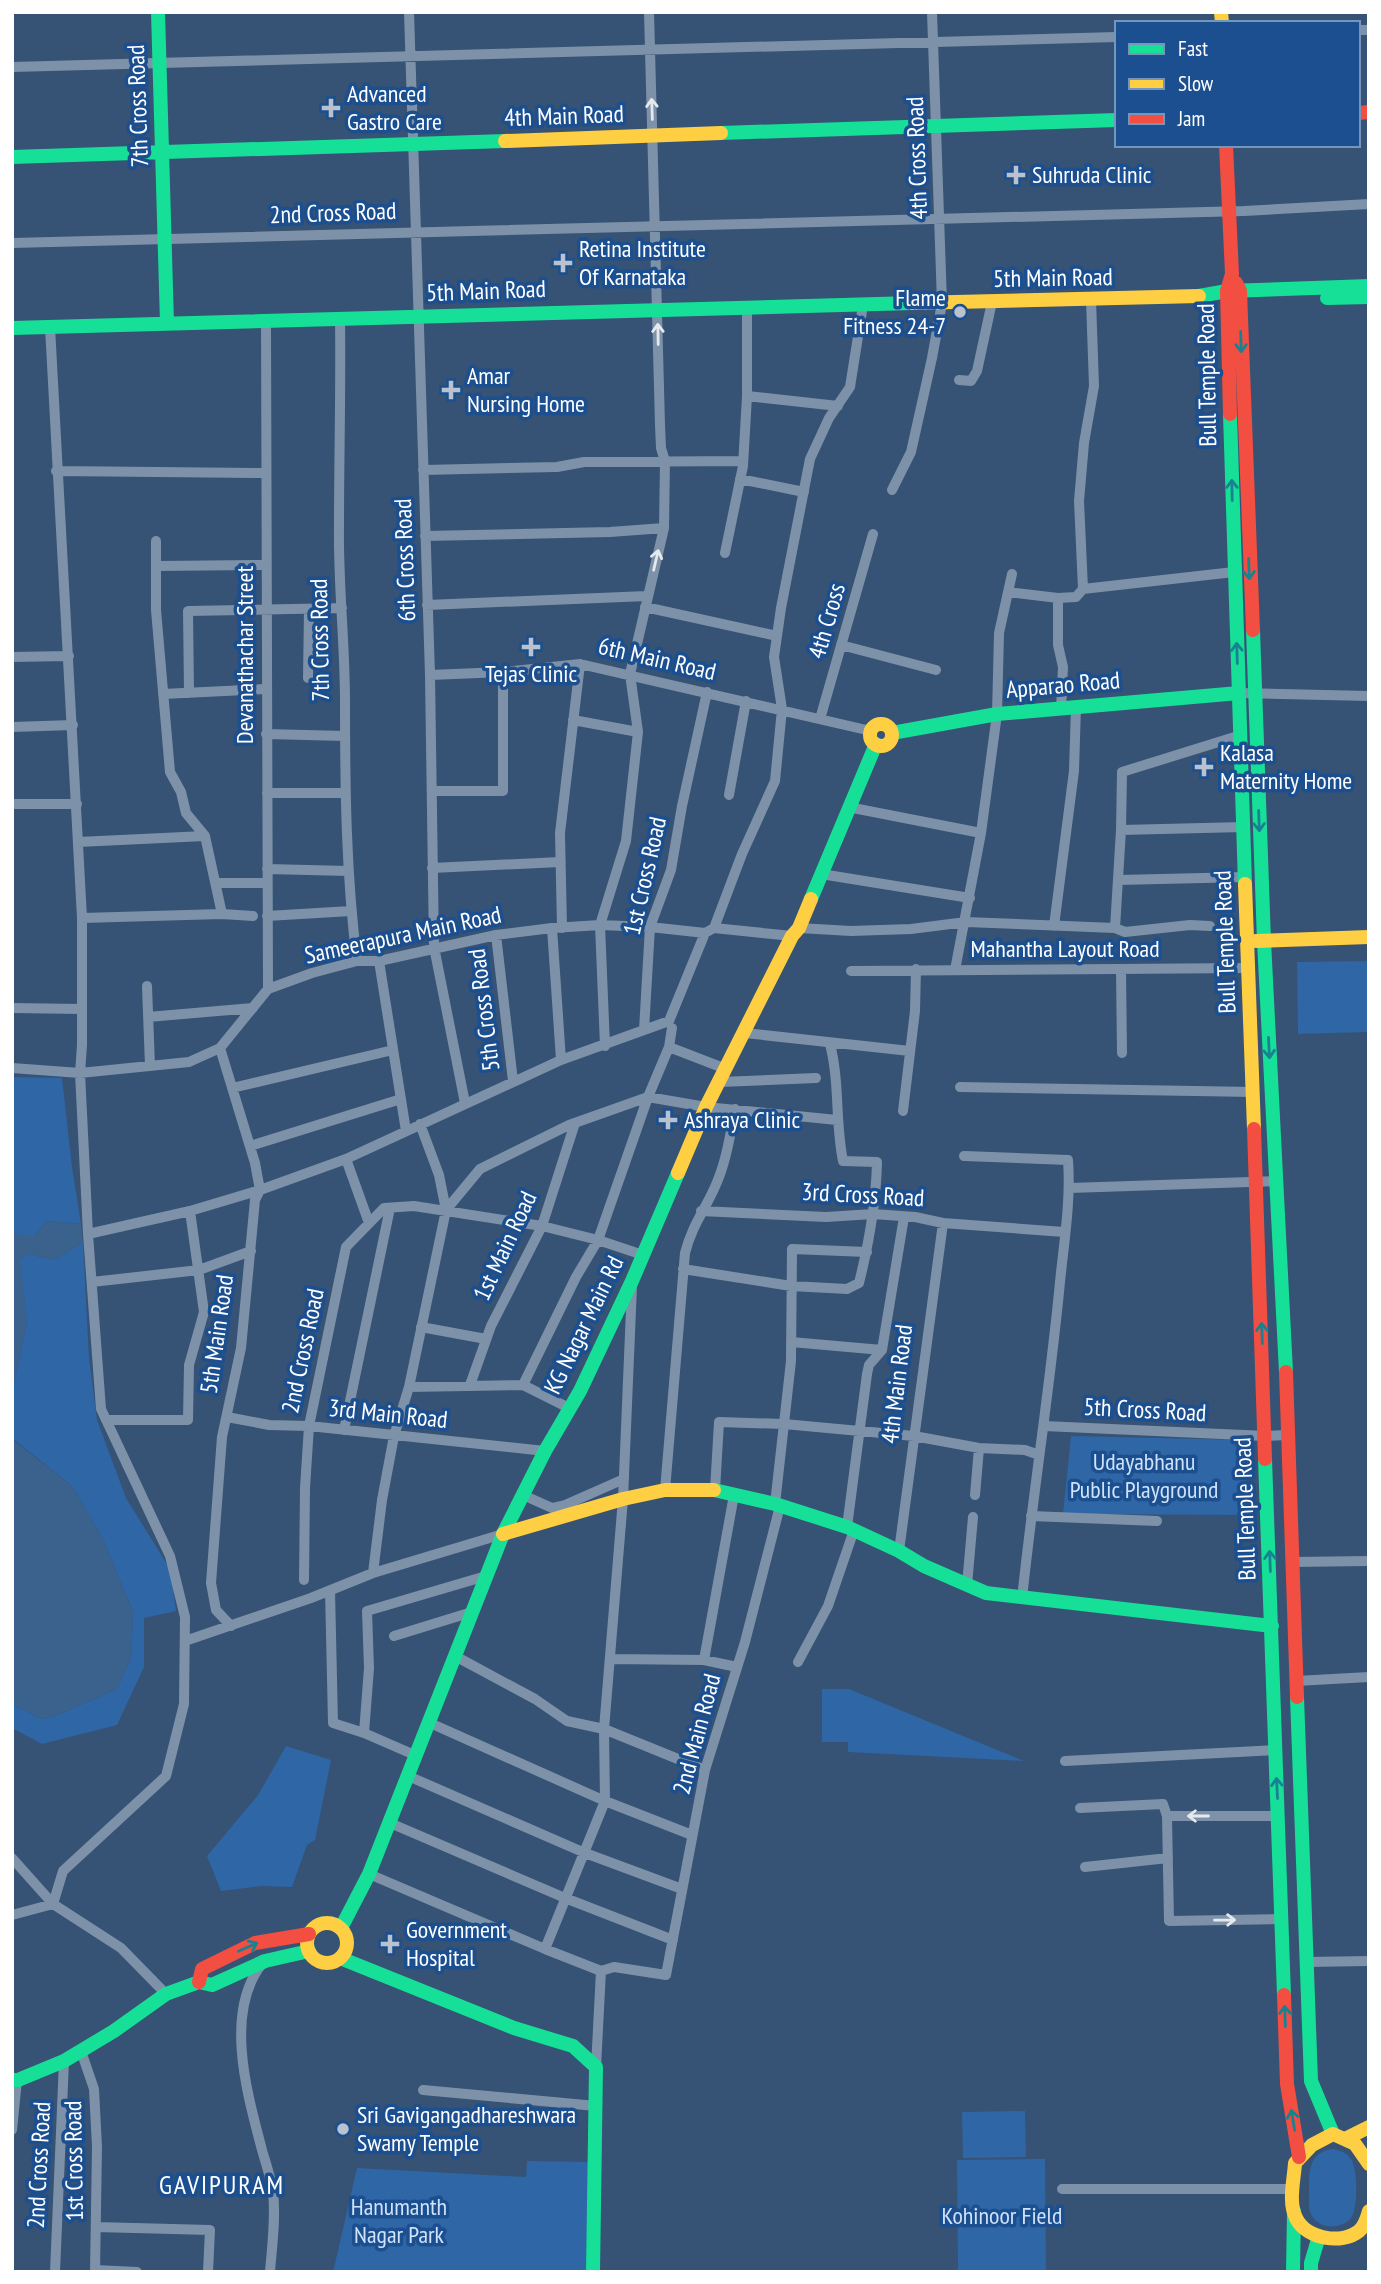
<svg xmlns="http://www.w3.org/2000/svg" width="1381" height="2284" viewBox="0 0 1381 2284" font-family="'PT Sans Narrow',sans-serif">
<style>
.green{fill:#2f66a5}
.water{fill:#3b618d}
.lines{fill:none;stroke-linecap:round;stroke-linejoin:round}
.street{stroke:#7d92a8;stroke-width:10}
.fast{stroke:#16e098;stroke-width:14}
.slow{stroke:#ffcf43;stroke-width:14}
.jam{stroke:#f24e42;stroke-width:14}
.oneway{stroke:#e5e9ee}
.oneway2{stroke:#198292}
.poi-dot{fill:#b9c2ce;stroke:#1b4f8f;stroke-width:2.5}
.labels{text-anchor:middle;stroke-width:7;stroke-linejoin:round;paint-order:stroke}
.poi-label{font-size:24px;fill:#fff;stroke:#1b4f8f;text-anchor:start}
.street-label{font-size:24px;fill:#fff;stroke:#1b4f8f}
.park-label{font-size:24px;fill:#cfe3fa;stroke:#1b4f8f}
.neighbourhood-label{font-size:26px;letter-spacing:2px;fill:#fff;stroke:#1b4f8f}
</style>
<rect width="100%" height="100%" fill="#365274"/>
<path class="green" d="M1369 961V1032L1298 1034 1297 962Z
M12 1077 62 1078 72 1167 81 1224 47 1221 35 1235H18L12 1231Z
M83 1242 89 1358 97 1420 126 1498 170 1569 176 1611 144 1618V1667L117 1725 42 1744 12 1728V1704L42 1719 62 1713 117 1689 131 1657 133 1612 103 1539 72 1486 13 1439 12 1436V1392L27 1322 19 1260 28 1254 55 1260Z
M1071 1436 1246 1440V1515L1063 1514Z
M822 1689H849L1024 1761 848 1752V1742H822Z
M286 1746 331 1760 315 1840 307 1845 292 1887 262 1886 221 1891 207 1856 258 1795Z
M1025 2111 1026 2157 963 2158 962 2112Z
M1333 2149C1340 2150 1347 2153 1351 2159 1358 2169 1358 2209 1351 2218 1340 2231 1316 2229 1310 2212 1308 2205 1309 2197 1309 2190 1309 2170 1309 2152 1333 2149Z
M1045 2159 1046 2272H958L957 2160Z
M527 2161 591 2162 588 2272H333L357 2168 526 2177Z"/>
<path class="water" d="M47 1221 81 1224 83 1242 55 1260 28 1254 20 1260 27 1322 12 1392V1231L19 1235H35Z
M12 1436 13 1440 72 1486 103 1539 133 1612 131 1657 117 1689 62 1713 42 1719 12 1704Z"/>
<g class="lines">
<path class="street" d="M409 12 430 675 434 947 465 1103
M1358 30H1369
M12 67 1117 37
M12 243 1244 211 1369 204
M340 318C341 387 339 456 339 526 338 584 345 643 345 701 345 788 346 875 357 961
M266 320 268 989
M50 327 82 918V1045L80 1073 88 1234 101 1409 170 1556 185 1617 184 1704 166 1776 63 1871 53 1904 121 1948 166 1994
M959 380 971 381 977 371 992 302
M747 396 838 406
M423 470 557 467 584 462 743 461
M56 471 265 473
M740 479 804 492
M892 490 911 452 932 358 942 303 932 12
M425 536 610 532 664 528
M156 541V610L170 772 181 792 186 813 205 836 222 914
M725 553 743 466 747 396V306
M157 566 266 565
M1083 589 1234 572
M1008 592 1058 598
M427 605 647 596
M645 607 777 636
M841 645 936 670
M12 657 69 656
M430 675 503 672 580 664 871 731
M308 678 309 609
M189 693 188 611 342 608
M1239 693 1369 696
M163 694 266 689
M1061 710 1063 667 1058 645V598L1076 597 1083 589 1079 501 1084 443 1094 386 1091 300
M820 719 873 534
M573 720 638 732
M12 727 73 725
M266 734 345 736
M432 791H503V672
M267 793H345
M729 795 746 701
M12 804H77
M848 807 981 833
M1121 830 1122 772 1241 735
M78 842 205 836
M432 868 560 862
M267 869 348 871
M821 874 970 898
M1118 880 1246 877
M217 883H267
M267 916 351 911
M82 918 222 914 253 916
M1054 926 1074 771 1076 707
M552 928 561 1060
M562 928 560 833 580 664
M714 928 742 854 775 781 782 709 774 657 781 608 810 459 829 418 850 387 863 305
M799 928 851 931 911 929 966 922 1115 928 1125 932 1190 925 1210 926
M1115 928 1121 830 1244 827
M496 935 513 1081
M379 961 406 1131
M955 970 981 833 997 714 999 633 1012 574
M1121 970 1122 1053
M851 971 1248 968
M147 986 150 1066
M12 1008 82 1009
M148 1017 253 1008
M644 1030 650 927 671 870 682 806 707 692
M745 1033 910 1051
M605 1046 600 925 626 841 638 732 630 674 664 528 665 461 661 448 660 425 649 12
M669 1047 726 1069
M220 1048 255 1163 260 1190 255 1200 241 1348 222 1437 211 1583 216 1610 231 1626
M12 1068 80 1073 189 1062 220 1048 268 989 312 973 357 961H379L496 935 552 928 600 925 650 927 705 933 714 928 792 936
M720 1082 816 1078
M960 1087 1254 1092
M232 1088 393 1050
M903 1111 915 1011 916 969
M250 1146 401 1099
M964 1156 1068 1160C1071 1201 1064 1242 1060 1282 1050 1388 1033 1493 1022 1599
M346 1159 369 1223
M1070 1188 1276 1181
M446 1210 480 1169 569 1125 648 1097 706 1107 837 1120
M701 1211 826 1217 873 1214 915 1217 943 1223 1064 1232
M88 1234 190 1211 260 1190 346 1159 561 1060 669 1021 705 933
M683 1269 791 1286 847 1289 859 1283C869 1243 876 1204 877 1162L843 1161C835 1122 840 1083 830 1044
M92 1282 199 1270 251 1251
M421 1327 486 1339
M791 1342 882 1350
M470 1385 491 1326 542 1226 575 1123
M523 1385 576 1277 598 1240 648 1097 669 1047 672 1028
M409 1387 523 1385 569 1408
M227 1417 269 1425 309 1426 545 1451
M106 1420H188L189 1365 204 1312 190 1211
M1044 1426 1266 1436 1287 1435
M344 1430 390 1208
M665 1490 685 1253C692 1226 703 1213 714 1189 726 1164 730 1136 735 1109
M715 1490 719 1422 784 1424 914 1436 979 1448 1025 1450 1039 1455
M523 1495 552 1508 565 1505 624 1479
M975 1495 979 1448
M775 1504 791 1361 792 1249 867 1252
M1031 1516 1157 1521
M847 1527 867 1374 869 1365 882 1350 904 1217
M899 1551 943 1223
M1292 1562 1369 1561
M373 1573 382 1500 394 1436 409 1387 446 1210 439 1175 420 1124
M304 1580 305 1488 309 1426 346 1247 384 1208 414 1206 542 1226 598 1240 643 1255
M967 1585 973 1517
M330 1590 333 1723 364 1733
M394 1636 472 1612
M185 1641 311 1598 373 1573 503 1534
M455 1656 535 1699 567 1721 604 1729 705 1770
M611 1659 704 1660 734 1495
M704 1660 737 1667
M798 1662 828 1606 854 1530
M1296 1681 1369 1677
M430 1723 605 1801 692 1835
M417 1756 364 1733 369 1668 367 1611 486 1576
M1065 1761 1275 1750
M408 1776 585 1853 682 1889
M1080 1808 1163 1804 1167 1816 1169 1921 1282 1919
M1167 1816H1278
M390 1823 565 1898 673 1940
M12 1858 53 1904 12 1915
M1085 1867 1168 1858
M369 1874 545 1949 601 1971 596 2067
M545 1949 605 1801 604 1729 623 1499 632 1286
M1306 1962 1369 1961
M262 1964C223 2013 248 2096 262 2150 266 2164 271 2178 273 2192 276 2218 272 2246 270 2272
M601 1971 614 1967 666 1975 705 1770 745 1642 780 1506
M81 2051 94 2089 97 2147 95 2272
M423 2090 596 2106
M12 2130 17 2080
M1062 2189H1294
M96 2227 210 2230 208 2272
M95 2270 137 2272
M55 2272 64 2061"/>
<path class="fast" d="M158 12 167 323
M721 133 1117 120
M12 157 505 141
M1199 296 1227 291 1369 286
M1327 298 1369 297
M12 328 913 303
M1230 414 1245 884
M1253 630 1264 941 1286 1372
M892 733 997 714 1239 693
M811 899 876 744
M1265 1459 1284 1995
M714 1490 775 1504 847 1527 899 1551 924 1566 986 1593 1272 1626
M1297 1697 1311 2081 1333 2134
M341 1928 369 1874 503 1534 545 1451 580 1391 632 1281 678 1173
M340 1958 514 2028 573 2046 596 2067 593 2272
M12 2080H18L64 2061 114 2031 166 1994 199 1982 212 1985 265 1961 309 1951
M1293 2272 1294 2211
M1311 2272V2263L1319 2236"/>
<path class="slow" d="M1221 12 1222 23
M505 141 721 133
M913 303 1199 296
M870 735a11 11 0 1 1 22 0a11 11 0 1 1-22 0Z
M1245 884 1254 1129
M1256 941 1369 937
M678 1173 706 1107 792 936 799 928 811 899
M503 1534 623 1499 665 1490H714
M307 1943a20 20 0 1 1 40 0a20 20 0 1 1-40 0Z
M1347 2138 1369 2127
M1369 2164 1355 2144 1333 2134 1312 2145 1295 2163C1294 2180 1288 2202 1296 2218 1306 2239 1342 2245 1359 2231 1365 2226 1367 2218 1369 2211"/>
<path class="jam" d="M1358 113 1369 112
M1226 145 1232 274 1227 291 1230 414
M1236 283 1240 291 1253 630
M1254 1129 1265 1459
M1286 1372 1297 1697
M199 1982 202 1969 255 1943 309 1934
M1284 1995 1287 2084 1299 2157"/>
</g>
<defs><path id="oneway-shaft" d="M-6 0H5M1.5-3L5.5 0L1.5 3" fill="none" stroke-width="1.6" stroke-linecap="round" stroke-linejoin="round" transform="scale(1.75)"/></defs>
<g class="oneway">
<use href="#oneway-shaft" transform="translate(652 109) rotate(-92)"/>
<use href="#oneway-shaft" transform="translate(658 334) rotate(-91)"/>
<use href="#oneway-shaft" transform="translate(656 560) rotate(-77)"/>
<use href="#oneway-shaft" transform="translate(1198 1816) rotate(-180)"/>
<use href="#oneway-shaft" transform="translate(1225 1920) rotate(-1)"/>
</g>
<g class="oneway2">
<use href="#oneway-shaft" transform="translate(1241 342) rotate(88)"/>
<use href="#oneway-shaft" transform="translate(1232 490) rotate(-91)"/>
<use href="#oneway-shaft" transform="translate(1249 569) rotate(88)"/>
<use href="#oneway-shaft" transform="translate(1237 653) rotate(-92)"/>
<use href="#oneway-shaft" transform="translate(1259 821) rotate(88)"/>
<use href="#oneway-shaft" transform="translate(1269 1048) rotate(87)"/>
<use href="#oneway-shaft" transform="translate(1262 1333) rotate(-92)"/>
<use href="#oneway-shaft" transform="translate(1270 1561) rotate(-92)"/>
<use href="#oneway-shaft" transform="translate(1277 1788) rotate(-93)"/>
<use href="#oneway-shaft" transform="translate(248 1947) rotate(-24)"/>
<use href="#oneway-shaft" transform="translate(1285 2016) rotate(-92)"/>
<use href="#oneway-shaft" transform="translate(1293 2120) rotate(-99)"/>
</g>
<g class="poi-dot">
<path d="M327.5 97.5h7v7h7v7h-7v7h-7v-7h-7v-7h7z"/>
<path d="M1012.5 164.5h7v7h7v7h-7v7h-7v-7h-7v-7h7z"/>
<path d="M559.5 252.5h7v7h7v7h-7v7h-7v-7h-7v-7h7z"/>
<circle cx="960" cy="312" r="7"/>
<path d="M447.5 379.5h7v7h7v7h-7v7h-7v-7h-7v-7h7z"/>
<path d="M527.5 636.5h7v7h7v7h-7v7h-7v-7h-7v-7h7z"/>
<path d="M1200.5 756.5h7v7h7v7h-7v7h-7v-7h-7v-7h7z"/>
<path d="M664.5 1109.5h7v7h7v7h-7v7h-7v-7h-7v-7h7z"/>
<path d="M386.5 1933.5h7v7h7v7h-7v7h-7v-7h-7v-7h7z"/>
<circle cx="343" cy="2129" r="7"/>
</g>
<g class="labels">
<g class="poi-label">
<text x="347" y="102">Advanced<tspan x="347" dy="28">Gastro Care</tspan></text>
<text x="1032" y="183">Suhruda Clinic</text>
<text x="579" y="257">Retina Institute<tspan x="579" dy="28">Of Karnataka</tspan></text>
<text x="946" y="306" text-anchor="end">Flame<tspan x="946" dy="28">Fitness 24-7</tspan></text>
<text x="467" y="384">Amar<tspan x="467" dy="28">Nursing Home</tspan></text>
<text x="531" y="682" text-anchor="middle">Tejas Clinic</text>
<text x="1220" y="761">Kalasa<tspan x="1220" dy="28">Maternity Home</tspan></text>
<text x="684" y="1128">Ashraya Clinic</text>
<text x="406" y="1938">Government<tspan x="406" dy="28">Hospital</tspan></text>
<text x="357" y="2123">Sri Gavigangadhareshwara<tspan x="357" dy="28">Swamy Temple</tspan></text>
</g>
<g class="street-label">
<text transform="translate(138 106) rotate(-92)" y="8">7th Cross Road</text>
<text transform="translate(564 116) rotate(-2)" y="8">4th Main Road</text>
<text transform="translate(917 158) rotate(-92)" y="8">4th Cross Road</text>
<text transform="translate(333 213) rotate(-2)" y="8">2nd Cross Road</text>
<text transform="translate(1053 278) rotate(-1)" y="8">5th Main Road</text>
<text transform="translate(486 291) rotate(-2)" y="8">5th Main Road</text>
<text transform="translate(1207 375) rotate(-91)" y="8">Bull Temple Road</text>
<text transform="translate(405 560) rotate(-92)" y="8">6th Cross Road</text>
<text transform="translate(827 621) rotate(-74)" y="8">4th Cross</text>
<text transform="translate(320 640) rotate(-91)" y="8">7th Cross Road</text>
<text transform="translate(245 655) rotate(-90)" y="8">Devanathachar Street</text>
<text transform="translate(657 659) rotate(13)" y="8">6th Main Road</text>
<text transform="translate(1063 685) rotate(-5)" y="8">Apparao Road</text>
<text transform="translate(645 876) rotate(-77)" y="8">1st Cross Road</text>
<text transform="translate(403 935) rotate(-12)" y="8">Sameerapura Main Road</text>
<text transform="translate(1225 942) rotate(-92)" y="8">Bull Temple Road</text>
<text x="1065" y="957">Mahantha Layout Road</text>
<text transform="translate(484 1010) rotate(-97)" y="8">5th Cross Road</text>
<text transform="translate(863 1195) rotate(3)" y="8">3rd Cross Road</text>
<text transform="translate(505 1246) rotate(-65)" y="8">1st Main Road</text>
<text transform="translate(584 1325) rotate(-64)" y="8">KG Nagar Main Rd</text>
<text transform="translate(217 1334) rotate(-82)" y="8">5th Main Road</text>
<text transform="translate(303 1351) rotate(-78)" y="8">2nd Cross Road</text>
<text transform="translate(897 1384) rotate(-83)" y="8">4th Main Road</text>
<text transform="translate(1145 1410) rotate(3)" y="8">5th Cross Road</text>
<text transform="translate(388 1414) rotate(6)" y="8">3rd Main Road</text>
<text transform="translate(1245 1509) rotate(-92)" y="8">Bull Temple Road</text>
<text transform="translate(697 1734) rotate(-75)" y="8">2nd Main Road</text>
<text transform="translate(74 2161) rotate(-91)" y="8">1st Cross Road</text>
<text transform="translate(39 2165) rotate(-87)" y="8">2nd Cross Road</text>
</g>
<g class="park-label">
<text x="1144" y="1470">Udayabhanu<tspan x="1144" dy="28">Public Playground</tspan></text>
<text x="399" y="2215">Hanumanth<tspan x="399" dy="28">Nagar Park</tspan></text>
<text x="1002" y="2224">Kohinoor Field</text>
</g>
<g class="neighbourhood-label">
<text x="222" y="2194">GAVIPURAM</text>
</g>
</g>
<rect width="1381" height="2284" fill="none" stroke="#ffffff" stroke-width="28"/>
<rect x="1115" y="21" width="245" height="126" fill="#1b4f8f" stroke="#7695bc" stroke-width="2"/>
<rect x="1129" y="44" width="35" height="10" fill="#16e098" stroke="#7695bc" stroke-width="2"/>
<text x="1178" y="56" font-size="21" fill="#ffffff">Fast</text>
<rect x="1129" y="79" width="35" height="10" fill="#ffcf43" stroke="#7695bc" stroke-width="2"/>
<text x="1178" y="91" font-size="21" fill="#ffffff">Slow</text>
<rect x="1129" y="114" width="35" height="10" fill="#f24e42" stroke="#7695bc" stroke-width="2"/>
<text x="1178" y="126" font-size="21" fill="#ffffff">Jam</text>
</svg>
